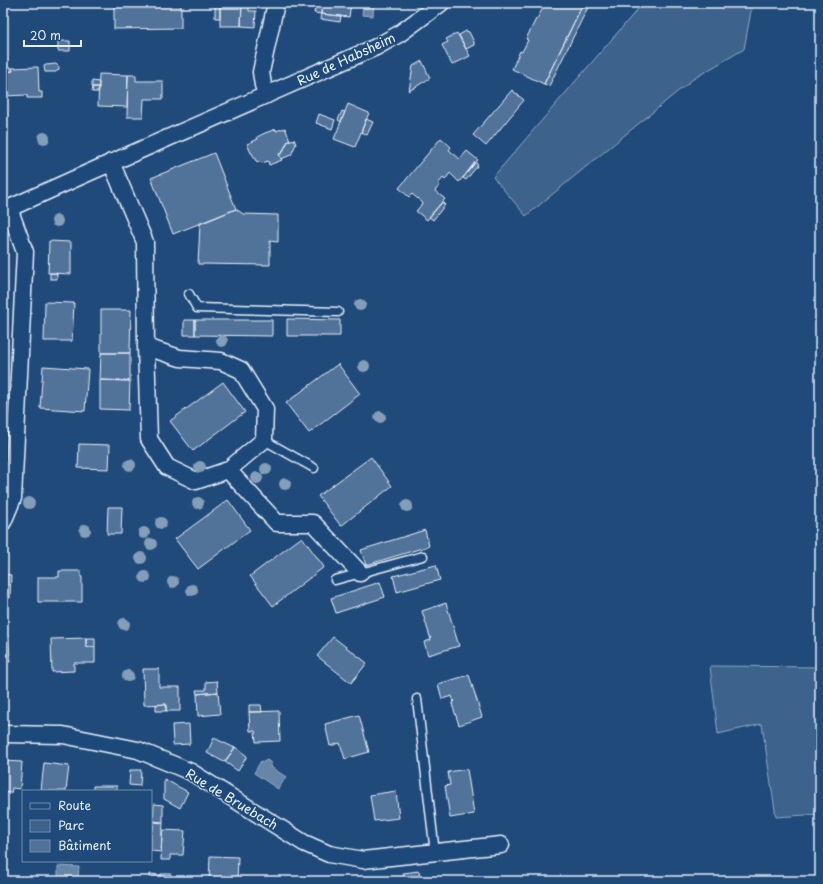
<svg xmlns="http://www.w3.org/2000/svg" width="823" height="884" viewBox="0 0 823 884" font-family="'Playpen Sans',sans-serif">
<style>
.green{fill:#3c628c;stroke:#92aac2}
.water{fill:#6685a7;stroke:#9ab0c7}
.building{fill:#517399;stroke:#e8f1f8}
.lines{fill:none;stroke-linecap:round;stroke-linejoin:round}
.lane-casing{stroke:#e8f1f8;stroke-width:11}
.street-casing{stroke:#e8f1f8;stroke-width:19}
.lane{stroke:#1f4a7a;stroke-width:8}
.street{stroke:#1f4a7a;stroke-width:16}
.tree{fill:#849eb9}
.labels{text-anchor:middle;stroke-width:3;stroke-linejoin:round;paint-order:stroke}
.street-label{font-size:13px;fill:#e8f1f8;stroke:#1f4a7a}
</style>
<rect width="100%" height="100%" fill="#1f4a7a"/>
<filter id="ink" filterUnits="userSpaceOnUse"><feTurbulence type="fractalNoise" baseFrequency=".025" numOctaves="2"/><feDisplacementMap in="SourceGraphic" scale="8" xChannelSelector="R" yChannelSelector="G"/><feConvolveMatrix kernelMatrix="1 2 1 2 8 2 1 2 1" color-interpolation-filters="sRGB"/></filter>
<g filter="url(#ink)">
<path class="green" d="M643 3H756L751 11 744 49 693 79 526 216 493 177Z
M710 666 820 667V814L776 817 762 724 718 734Z"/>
<path class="water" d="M363 3H374L373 16 362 15Z
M267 760 271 763V767L286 777 278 789 254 773 261 761 263 762Z
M58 866 79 867 78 878 58 877Z"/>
<path class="building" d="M114 3H181V28L114 29Z
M215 3H220V18H215Z
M220 3H242L241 26H220Z
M242 3H249V11H256L255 27 241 26Z
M316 3H322L321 14 314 13Z
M322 3H351L349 17 321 14Z
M543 3H580L583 4 544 84 512 69 520 51 522 52 528 40 526 39 536 19H537L543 8 541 7Z
M583 4 588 7 549 86 544 84Z
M321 14 341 16 340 22 320 19Z
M466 31 469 32 474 42V45L466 49 459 35Z
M457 33 470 56 452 65 442 45 448 42 446 39Z
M58 41H70V51H58Z
M422 61 430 78 409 91 413 66Z
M56 64 59 67V69L56 72H45L44 66 46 65Z
M38 67 39 92H42V98H27V95L3 96V72L13 71 12 68Z
M3 68H12L13 71 3 72Z
M99 74 128 75 127 107 98 106Z
M128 75H136V81H163V99H144L143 117H127Z
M92 81 99 82V87H92Z
M93 87H99V92H92Z
M512 90 524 100 486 146 473 135Z
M348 104 369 113 355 147 334 139Z
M342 111 345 112 341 122 338 120Z
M319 114 335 120 332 129 316 123Z
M366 119 373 122 367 135 361 132Z
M285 128 290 140 288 141 282 153 279 154 282 160 269 165 268 161 262 163 256 161 252 153H251L247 144 258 139 257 137 265 133 276 129V131Z
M441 138 451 147 449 150 460 159 467 151 478 160 459 182 450 173 445 180 443 178 438 184 440 185 435 191 445 199 427 220 416 211 423 203 412 194 409 197 399 188Z
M294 139 296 144 291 155 281 159 279 154 282 153 288 141Z
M214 153 236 209 173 234 151 178Z
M475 162 478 165 466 180 463 178Z
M442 202 445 205 433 220 429 217Z
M236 209 243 214 278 215V242L270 241V265L198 264 200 224Z
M49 241 71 242V274L48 273Z
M50 273H57V279H50Z
M45 302 74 303 72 341H44Z
M101 310H131L130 353H101Z
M287 319 340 320V336H287Z
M184 320H195V335H184Z
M195 320H272V336L195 335Z
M101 353H130V381L100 380Z
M338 364 360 394 309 433 286 403Z
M43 366 88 369 85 411 40 408Z
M100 380 130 381 129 410 100 409Z
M223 382 245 412 193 451 170 421Z
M79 444 110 445 109 469 78 468Z
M371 457 392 486 341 526 318 496Z
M228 500 250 530 198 569 175 539Z
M108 507H122L121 534H107Z
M425 530 429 546 366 565 361 550Z
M302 537 324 567 273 606 250 576Z
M436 565 440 580 397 592 393 576Z
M59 571H81V577H82V602H38V577H59Z
M3 574 11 575 10 598H3Z
M380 582 385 597 336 613 331 598Z
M446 603 459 646 428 655 424 642 431 640 422 611Z
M3 637H9L10 662H5V667H3Z
M333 637 367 663 351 683 317 656Z
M86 638H95V647H86Z
M86 638V647H95V663H74V671L52 672 51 639Z
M143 669H159V687H180V711H166V704L144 705Z
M469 675 482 717 459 725 452 704 454 703 452 696 442 699 438 684Z
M217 681 218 692 197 694 196 690H206V682Z
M218 692 220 714 198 716 197 694Z
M166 704V711H156V705Z
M249 705H261L262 712H249Z
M279 711 280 741 256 742 255 731H250L249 712Z
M359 715 369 752 345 759 340 743 330 746 325 724Z
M189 724 190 744 173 745 172 725Z
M214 738 235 748 224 762 207 753Z
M235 747 247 756 238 771 225 762Z
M3 761 22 762 20 789 12 788 11 793 3 792Z
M44 763 69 766 66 791H51L41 790Z
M467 769 474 814 450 818 445 786 450 785 448 772Z
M130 770H141L140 786 129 785Z
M164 779 188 792 180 808 164 799Z
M93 786H117V791H93Z
M396 791 399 818 374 821 370 795Z
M154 804 163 805V822L153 821Z
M154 822 163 823 161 852 151 851V830H153Z
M162 830 185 831 183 855H170V860H161Z
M210 856 238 857 237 881H209Z
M419 871 420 881H404L403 873Z
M150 874 161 875 160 881H150Z
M161 874H171L170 881H160Z"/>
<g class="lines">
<g class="lane-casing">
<path id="lane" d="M189 294 197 308 338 312
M264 440 314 468
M335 580 423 556
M417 699 435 853"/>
</g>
<g class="street-casing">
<path id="street" d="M267 95 263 85 261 72 276 3
M111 162 145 242 146 347 149 439 167 467 196 481 228 470 277 523H313L360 573
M3 211 90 172 376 47 399 34 441 3
M146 347 180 358 221 361 241 370 265 409 264 440 228 470
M3 522 13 498 25 252 9 208
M3 734 63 735 138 750 191 772 304 843 329 854 363 860 501 845"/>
</g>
<use href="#lane" class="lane"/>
<use href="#street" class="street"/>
</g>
<g class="tree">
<circle cx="44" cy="138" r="6"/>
<circle cx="57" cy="221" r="6"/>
<circle cx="360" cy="305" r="6"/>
<circle cx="222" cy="341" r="6"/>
<circle cx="364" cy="366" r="6"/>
<circle cx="380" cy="417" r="6"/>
<circle cx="130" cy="465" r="6"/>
<circle cx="200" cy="467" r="6"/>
<circle cx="266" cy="469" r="6"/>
<circle cx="257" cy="478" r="6"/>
<circle cx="285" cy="484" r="6"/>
<circle cx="29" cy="503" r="6"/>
<circle cx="198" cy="503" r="6"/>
<circle cx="407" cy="506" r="6"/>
<circle cx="161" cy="523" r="6"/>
<circle cx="85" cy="530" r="6"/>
<circle cx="144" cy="533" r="6"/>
<circle cx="151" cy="544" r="6"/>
<circle cx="141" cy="558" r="6"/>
<circle cx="145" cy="577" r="6"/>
<circle cx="173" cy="582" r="6"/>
<circle cx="192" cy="590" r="6"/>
<circle cx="124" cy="624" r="6"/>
<circle cx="128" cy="676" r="6"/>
</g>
</g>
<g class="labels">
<g class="street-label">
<text transform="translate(346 59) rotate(-25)" y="5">Rue de Habsheim</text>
<text transform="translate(232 799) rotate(31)" y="5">Rue de Bruebach</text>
</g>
</g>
<rect width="823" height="884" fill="none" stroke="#1f4a7a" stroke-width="16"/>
<rect x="8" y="8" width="807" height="868" fill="none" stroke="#e8f1f8" stroke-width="1.5" filter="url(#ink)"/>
<rect x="22" y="790" width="130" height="72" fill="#1f4a7a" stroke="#6f8dac"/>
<rect x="30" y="803" width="20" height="6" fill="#1f4a7a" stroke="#6f8dac"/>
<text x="58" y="810" font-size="12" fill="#e8f1f8">Route</text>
<rect x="30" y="820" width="20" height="12" fill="#3c628c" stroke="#6f8dac"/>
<text x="58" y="830" font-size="12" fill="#e8f1f8">Parc</text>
<rect x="30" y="840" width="20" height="12" fill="#517399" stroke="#6f8dac"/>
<text x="58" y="850" font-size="12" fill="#e8f1f8">Bâtiment</text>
<path d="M24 40v6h57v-6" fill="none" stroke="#e8f1f8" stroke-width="2"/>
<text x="30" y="40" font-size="12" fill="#e8f1f8" stroke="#1f4a7a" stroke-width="3" paint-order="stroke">20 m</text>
</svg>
